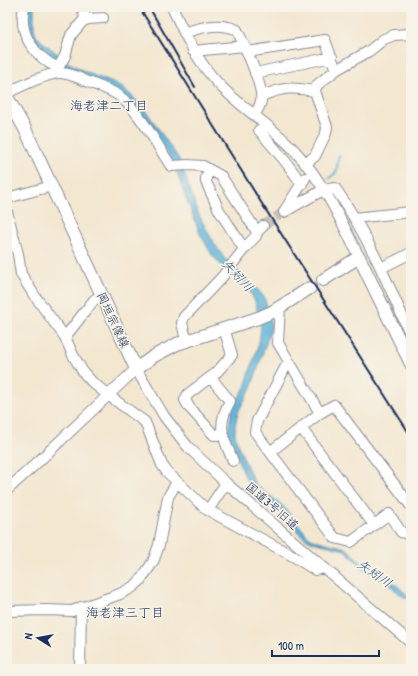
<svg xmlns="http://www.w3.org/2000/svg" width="418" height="676" viewBox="0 0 418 676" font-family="'Patrick Hand','Klee One',sans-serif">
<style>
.water{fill:#5bb3d8;stroke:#3b719b}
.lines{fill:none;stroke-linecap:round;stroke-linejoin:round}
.stream{stroke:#5bb3d8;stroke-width:2}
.minor-tunnel{stroke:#c8c2b9;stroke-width:10;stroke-dasharray:10 5;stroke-linecap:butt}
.minor-casing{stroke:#878b97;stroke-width:12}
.major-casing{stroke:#878b97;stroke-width:14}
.minor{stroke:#fff;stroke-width:10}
.major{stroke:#fff;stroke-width:12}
.rail{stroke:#1b2f5e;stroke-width:2}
.labels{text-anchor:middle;stroke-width:3.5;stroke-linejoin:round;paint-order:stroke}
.street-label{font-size:12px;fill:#1b2f5e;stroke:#f7f3e8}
.neighbourhood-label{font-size:13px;fill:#1b2f5e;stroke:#f7f3e8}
.water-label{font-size:13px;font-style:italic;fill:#2e5783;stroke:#f7f3e8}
</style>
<rect width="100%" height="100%" fill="#f7f3e8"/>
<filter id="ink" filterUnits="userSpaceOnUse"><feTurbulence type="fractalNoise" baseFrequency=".025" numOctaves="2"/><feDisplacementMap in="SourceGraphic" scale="8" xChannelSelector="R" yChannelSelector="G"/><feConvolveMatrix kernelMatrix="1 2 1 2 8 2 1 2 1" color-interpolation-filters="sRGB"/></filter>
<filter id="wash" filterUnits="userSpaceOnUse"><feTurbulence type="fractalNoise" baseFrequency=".012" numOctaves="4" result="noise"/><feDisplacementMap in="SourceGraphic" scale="16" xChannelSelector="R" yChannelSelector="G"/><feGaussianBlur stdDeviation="0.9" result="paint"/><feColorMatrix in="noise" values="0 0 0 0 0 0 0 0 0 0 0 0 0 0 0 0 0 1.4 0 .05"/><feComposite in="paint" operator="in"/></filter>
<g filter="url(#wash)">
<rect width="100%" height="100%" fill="#f3e7d0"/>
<path class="water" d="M27 7H34V29L37 37 67 62 90 74 120 86 132 96 146 111 179 159 199 215 211 238 224 258 245 278 253 284 264 297 270 317 271 328 252 386 238 412 235 426V435L239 448 255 484 262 490 282 505 308 536 315 540 346 548 367 568 386 576 411 598V601L401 595 382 578 365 570 345 550 313 542 305 538 297 531 281 512 257 493 247 481 231 444 228 431 232 410 245 387 259 343 261 326 255 301 248 289 223 267 212 255 200 234 184 193 177 172 171 159 132 103 73 73 38 50 26 28Z"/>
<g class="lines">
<path class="stream" d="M329 178 336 173 339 155"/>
</g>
</g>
<g filter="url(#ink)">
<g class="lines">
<path class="minor-tunnel" d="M263 226 284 212"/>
<g class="minor-casing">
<path id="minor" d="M24 7C18 34 34 56 58 68
M82 7 86 20
M172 7C187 40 202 71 230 95 251 114 276 130 295 151 323 181 341 220 359 257
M184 33C201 27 220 22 237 30 244 45 264 86 261 101 260 106 257 111 254 115
M193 51 245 46
M247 52 325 40 336 70
M59 73 58 68 65 56 71 35 83 21 88 19 103 18
M255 73 332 57
M7 93C21 86 43 75 58 73 68 72 79 78 88 82 98 86 109 89 118 95 140 111 156 144 171 166L188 165 203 166 221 176 257 232
M262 96C284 87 291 87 315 91
M259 130 285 161 302 184
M305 164 315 156 326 133 327 127 315 91 317 85 336 70 369 51 384 39 394 35 411 34
M210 170 206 177V182L219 210 244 249
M7 198 52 186
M285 210 305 178
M7 212 18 254 21 274 34 295 65 337 73 355 83 372 92 382 108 395 145 422 162 465 167 472 206 509 293 556 315 570 324 568
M284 212 323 190 335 188C367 233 389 285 411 336
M354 218 411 212
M381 268 411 253
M280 306 278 343 320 413
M65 337 94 300 102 295
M186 340 182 323 184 317 222 277 244 249 256 236 257 232 263 226
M290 363 286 366 257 421 255 432 335 538 351 542 389 514 401 532 411 535
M211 378 230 401C216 426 223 437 233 461
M301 428 374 525
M222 435H214L189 407 185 400 188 394 216 373 232 355 224 328
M270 452 320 413 334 405 411 506
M7 490 40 460 136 369 164 416 188 447 226 483 411 643
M208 510 226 483
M7 611 47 610 72 611 120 594 133 587 139 582 153 562 159 545 168 497 177 482
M80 669 81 607"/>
</g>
<g class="major-casing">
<path id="major" d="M7 97 25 129 136 369 154 356 177 344 258 318 272 312 310 288
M323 280 359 257 411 364"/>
</g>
<use href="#minor" class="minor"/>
<use href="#major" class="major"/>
<path class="rail" d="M139 7 264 207 411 436
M149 7 195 87"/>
</g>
</g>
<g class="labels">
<g class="street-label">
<text transform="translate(113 320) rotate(65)" y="4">岡垣宗像線</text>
<text transform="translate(272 506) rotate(41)" y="4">国道3号旧道</text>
</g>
<g class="neighbourhood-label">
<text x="109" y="110">海老津二丁目</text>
<text x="125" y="617">海老津三丁目</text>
</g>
<g class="water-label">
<text transform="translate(238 275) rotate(47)" y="5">矢矧川</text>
<text transform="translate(375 573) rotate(35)" y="5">矢矧川</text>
</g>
</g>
<rect width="418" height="676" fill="none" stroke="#f7f3e8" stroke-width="24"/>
<g transform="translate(38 638) rotate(281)" stroke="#f7f3e8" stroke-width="3" paint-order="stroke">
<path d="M0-3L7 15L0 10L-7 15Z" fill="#1b2f5e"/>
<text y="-6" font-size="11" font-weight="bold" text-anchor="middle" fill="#1b2f5e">N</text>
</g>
<path d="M272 650v6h107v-6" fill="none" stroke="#1b2f5e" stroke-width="2"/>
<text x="278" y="650" font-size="12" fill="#1b2f5e" stroke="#f7f3e8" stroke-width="3" paint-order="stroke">100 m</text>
</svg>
